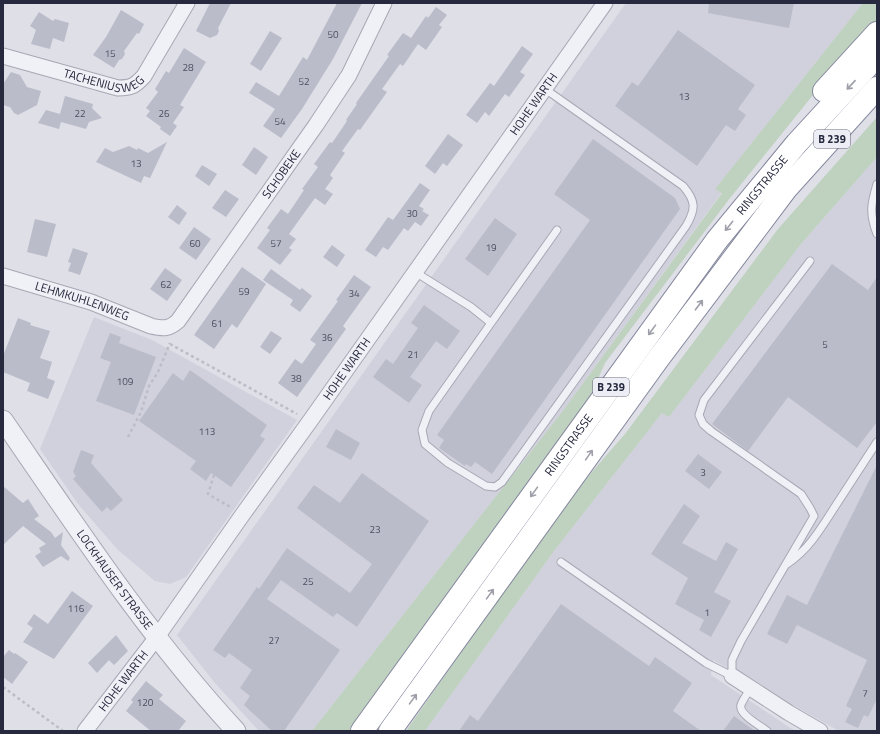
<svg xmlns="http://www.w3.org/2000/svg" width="880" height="734" viewBox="0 0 880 734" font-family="'Titillium Web',sans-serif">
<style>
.built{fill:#d0d1dc}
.green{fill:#bfd1bf}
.building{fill:#bbbcca}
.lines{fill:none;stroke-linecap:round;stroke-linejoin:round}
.service-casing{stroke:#a7a8b4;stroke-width:9}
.minor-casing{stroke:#a7a8b4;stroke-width:17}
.tertiary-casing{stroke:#a7a8b4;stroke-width:21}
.trunk-casing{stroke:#85889e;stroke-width:24}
.path{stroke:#bcbdc6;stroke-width:2.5;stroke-dasharray:3 3;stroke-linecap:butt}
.service{stroke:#f0f1f6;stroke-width:7}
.minor{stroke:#f0f1f6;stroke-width:15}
.tertiary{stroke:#f0f1f6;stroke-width:19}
.trunk{stroke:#fff;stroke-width:22}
.oneway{stroke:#9e9fa8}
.labels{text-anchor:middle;stroke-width:3.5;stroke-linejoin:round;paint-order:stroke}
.number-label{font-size:10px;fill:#4c4e61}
.shield{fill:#edeef5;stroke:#626475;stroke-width:1}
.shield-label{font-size:11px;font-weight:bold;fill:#27293e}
.street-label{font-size:12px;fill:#27293e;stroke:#edeef5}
</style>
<rect width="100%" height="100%" fill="#dedfe7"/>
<path class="built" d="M626 3H863L716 188 722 192 562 412 312 731H259L215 683 177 635Z
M877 157V731H839L713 660 711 675 795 731H425L554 551 662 413 669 417 801 244Z
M94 317 152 340 297 420 186 577 170 584 155 581 118 550 78 504 40 449Z"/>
<path class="green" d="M863 3H877V20L813 95 730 198 605 363 587 403 350 731H312L562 412 722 193 715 189Z
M877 117V157L801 244 669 417 662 413 554 551 425 731H406L570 497 625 434 778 229Z"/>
<path class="building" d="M210 3H231L218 28 219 31 217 35 210 38 196 31Z
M337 3H362L333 59 302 109 281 138 263 126 275 109 249 93 256 82 279 96 303 57 307 60Z
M709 3H794L789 28 708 13Z
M436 7 447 15 439 25 442 27 426 50 418 44 403 66 400 64 382 89 387 92 360 130 358 129 342 151 345 153 330 175 333 178 325 189 333 194 325 205 315 198 289 234 296 239 289 248 292 250 280 265 257 248 270 230 267 228 281 209 288 214 304 190 302 189 318 167 314 164 330 142 332 143 347 121 346 120 357 104 356 103 389 56 387 55 403 33 411 38 426 16 428 18Z
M121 10 144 24 139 34 137 33 124 51 125 54 122 59 119 60 114 68 93 55 106 37Z
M39 12 53 21 55 19 69 23 64 42 53 38 50 49 31 44 36 30 30 26Z
M678 30 755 85 738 109 746 115 735 131 726 125 697 166 615 106 632 82 638 86Z
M270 31 282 38 261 71 250 64Z
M522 46 533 54 520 72 525 75 509 97 505 94 489 116 485 112 477 123 466 115 490 83 494 86Z
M184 48 206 62 180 105 184 107 173 123 177 126 170 136 160 129 161 127 146 116 150 111 146 108 158 92 155 89 166 71 169 73Z
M11 72 20 75 27 87 41 91 37 105 18 115 14 113 10 107 3 105V84Z
M65 96 93 104 92 108 102 118 89 122 86 129 61 122 59 129 38 123 46 110 60 114Z
M448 134 463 145 447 166 443 163 435 174 425 166Z
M593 139 675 198 680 209 492 474 475 462 471 467 466 464 465 466 439 448 444 440 437 435 590 220 554 194Z
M167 142 150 178 144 176 141 183 96 162 105 148 113 152 129 146 137 150 138 148 148 153Z
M254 147 268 157 256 175 242 165Z
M202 165 217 174 209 186 195 176Z
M420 183 430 190 419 206 424 209 422 211 429 215 421 226 415 222 408 231 404 228 388 250 383 247 376 257 365 250 388 217 393 220Z
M225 190 239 199 226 217 212 208Z
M177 205 187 213 179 225 168 217Z
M495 218 517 234 488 276 465 259Z
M35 219 56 224 47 257 27 252Z
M194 227 211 239 196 260 179 248Z
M332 245 345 255 337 267 323 257Z
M73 248 88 253 80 275 68 271 71 263 68 262Z
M832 264 868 290 877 277V422L857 448 788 397 748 451 712 424Z
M242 267 266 284 237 328 232 324 214 349 194 335Z
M165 268 182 280 167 301 150 289Z
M271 269 300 290 302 288 312 296 300 312 290 305 293 300 263 280Z
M354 275 371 287 343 326 346 329 297 397 278 383 295 359 302 364 316 344 310 340 338 301 336 300Z
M424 305 460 331 447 349 436 341 410 377 422 385 409 403 373 377 386 359 393 364 418 328 411 323Z
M18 318 31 323 30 325 50 331 40 358 52 362 47 378 55 381 48 399 27 391 30 383 3 372V356Z
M271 331 282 338 270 354 260 347Z
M110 333 121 337 119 343 156 357 134 415 96 401 111 362 100 358Z
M190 370 267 425 260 436 265 439 231 487 211 473 206 481 190 469 196 461 139 421 173 373 183 381Z
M336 429 360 443 351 460 326 447Z
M81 450 94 455 91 463 123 500 111 511 107 507 102 512 73 479 76 476 73 472Z
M698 454 722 472 709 489 685 471Z
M877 465V699L868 717 864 715 858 728 845 722 852 709 846 706 867 660 797 625 787 644 767 634 787 595 807 605Z
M362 473 429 521 357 627 337 613 333 617 281 580 267 599 340 650 284 731H272L244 705 250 696 240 688 252 670 229 653 225 658 213 650 257 587 259 589 287 548 350 593 372 564 297 508 314 485 340 503Z
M3 486 23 503 28 499 39 516 34 519 51 532 55 538 63 532 61 545 70 558 68 561 61 556 43 567 35 556 41 552 39 548 46 544 23 526 3 545Z
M684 504 700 516 682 543 716 561 726 542 738 549 714 592 731 601 711 637 699 630 704 620 675 604 688 578 651 554Z
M72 591 93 606 54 659 23 642 33 628 27 624 34 614 48 624Z
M561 604 649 666 655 657 692 683 673 711 701 731H459L470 715 478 721Z
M116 635 128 651 114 665 109 660 97 673 88 663Z
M9 650 14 654 15 653 28 662 12 684 3 677V657Z
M146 681 163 695 159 699 186 721 178 731H151L126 711 133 702 131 700Z
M734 716 755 731H723Z"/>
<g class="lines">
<g class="service-casing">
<path id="service" d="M877 184C871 204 869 213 877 234
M415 272 471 307 491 323 429 411 422 430 425 444 448 463 486 486 495 487 502 482 686 226C696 209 696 201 683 186L545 89
M491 323 557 230
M561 562 706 663 732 676V660L741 641 814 516 810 508 801 494 711 431 703 424 699 415 704 400 810 261
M787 564C810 549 823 525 838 502 851 482 864 462 877 442
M751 688C748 693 743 699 741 705 738 714 761 726 767 731"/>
</g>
<g class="minor-casing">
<g id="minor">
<path id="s1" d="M3 56 118 88C131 88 135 86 144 76L187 3"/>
<path id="s2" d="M3 276 91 302 151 326C164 329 169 329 178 321L316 125 349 75 384 3"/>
<path d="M732 676 789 713 820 731"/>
<path id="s3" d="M85 731 157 637 243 514 310 421 605 3"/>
</g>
</g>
<g class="tertiary-casing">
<g id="tertiary">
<path id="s4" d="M3 420C76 526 148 636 236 731"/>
</g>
</g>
<g class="trunk-casing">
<g id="trunk">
<path d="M824 91 877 33"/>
<path id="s5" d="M362 731 717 240 797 143 877 56"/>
<path d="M390 731 658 359 786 189 877 88"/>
</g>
</g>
<path class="path" d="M170 344 297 414
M128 437 141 412 149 386 158 372 170 343
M214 475 208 494 232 508
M3 687 63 731"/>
<use href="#service" class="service"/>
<use href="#minor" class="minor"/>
<use href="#tertiary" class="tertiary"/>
<use href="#trunk" class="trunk"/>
</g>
<defs><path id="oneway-shaft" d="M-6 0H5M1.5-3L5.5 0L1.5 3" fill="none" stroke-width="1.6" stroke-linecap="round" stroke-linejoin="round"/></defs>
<g class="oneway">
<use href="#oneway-shaft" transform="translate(851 85) rotate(133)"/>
<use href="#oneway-shaft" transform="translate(729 226) rotate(129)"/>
<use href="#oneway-shaft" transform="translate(699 305) rotate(-53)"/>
<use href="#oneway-shaft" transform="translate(652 330) rotate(126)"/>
<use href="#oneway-shaft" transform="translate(589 455) rotate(-55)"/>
<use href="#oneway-shaft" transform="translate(534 492) rotate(126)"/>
<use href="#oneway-shaft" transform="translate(490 594) rotate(-54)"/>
<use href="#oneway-shaft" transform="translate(413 699) rotate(-54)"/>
</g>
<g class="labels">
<g class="number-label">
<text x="333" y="38">50</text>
<text x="110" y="57">15</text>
<text x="188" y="71">28</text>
<text x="304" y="85">52</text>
<text x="684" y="100">13</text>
<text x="80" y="117">22</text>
<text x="164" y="117">26</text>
<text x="280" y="125">54</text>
<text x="136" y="167">13</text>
<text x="412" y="217">30</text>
<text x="195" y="247">60</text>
<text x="276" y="247">57</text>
<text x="491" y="251">19</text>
<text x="166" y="288">62</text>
<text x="244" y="295">59</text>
<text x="354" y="297">34</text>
<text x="217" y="327">61</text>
<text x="327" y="341">36</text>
<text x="825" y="348">5</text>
<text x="413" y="358">21</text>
<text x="296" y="382">38</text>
<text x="125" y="385">109</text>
<text x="207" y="435">113</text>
<text x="703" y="476">3</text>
<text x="375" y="533">23</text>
<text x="308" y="585">25</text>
<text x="76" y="612">116</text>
<text x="707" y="616">1</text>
<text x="274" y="644">27</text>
<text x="865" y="697">7</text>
<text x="145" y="706">120</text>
</g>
<g class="shield">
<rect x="814" y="130" width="36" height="18" rx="3"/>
<rect x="593" y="378" width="36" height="18" rx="3"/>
</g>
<g class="shield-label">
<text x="832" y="143">B 239</text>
<text x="611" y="391">B 239</text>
</g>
<g class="street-label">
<text dy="4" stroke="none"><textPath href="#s1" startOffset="105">TACHENIUSWEG</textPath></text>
<text dy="4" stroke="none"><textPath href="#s3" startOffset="771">HOHE WARTH</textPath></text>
<text dy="4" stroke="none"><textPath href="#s2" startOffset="365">SCHOBEKE</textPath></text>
<text dy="4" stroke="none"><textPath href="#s5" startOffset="677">RINGSTRASSE</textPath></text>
<text dy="4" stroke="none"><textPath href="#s2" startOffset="83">LEHMKUHLENWEG</textPath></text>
<text dy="4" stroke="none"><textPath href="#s3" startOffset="447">HOHE WARTH</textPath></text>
<text dy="4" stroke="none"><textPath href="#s5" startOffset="353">RINGSTRASSE</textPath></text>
<text dy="4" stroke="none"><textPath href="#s4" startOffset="195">LOCKHAUSER STRASSE</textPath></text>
<text dy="4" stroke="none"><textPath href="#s3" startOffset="63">HOHE WARTH</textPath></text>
</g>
</g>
<rect width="880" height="734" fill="none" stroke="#27293e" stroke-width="8"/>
</svg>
